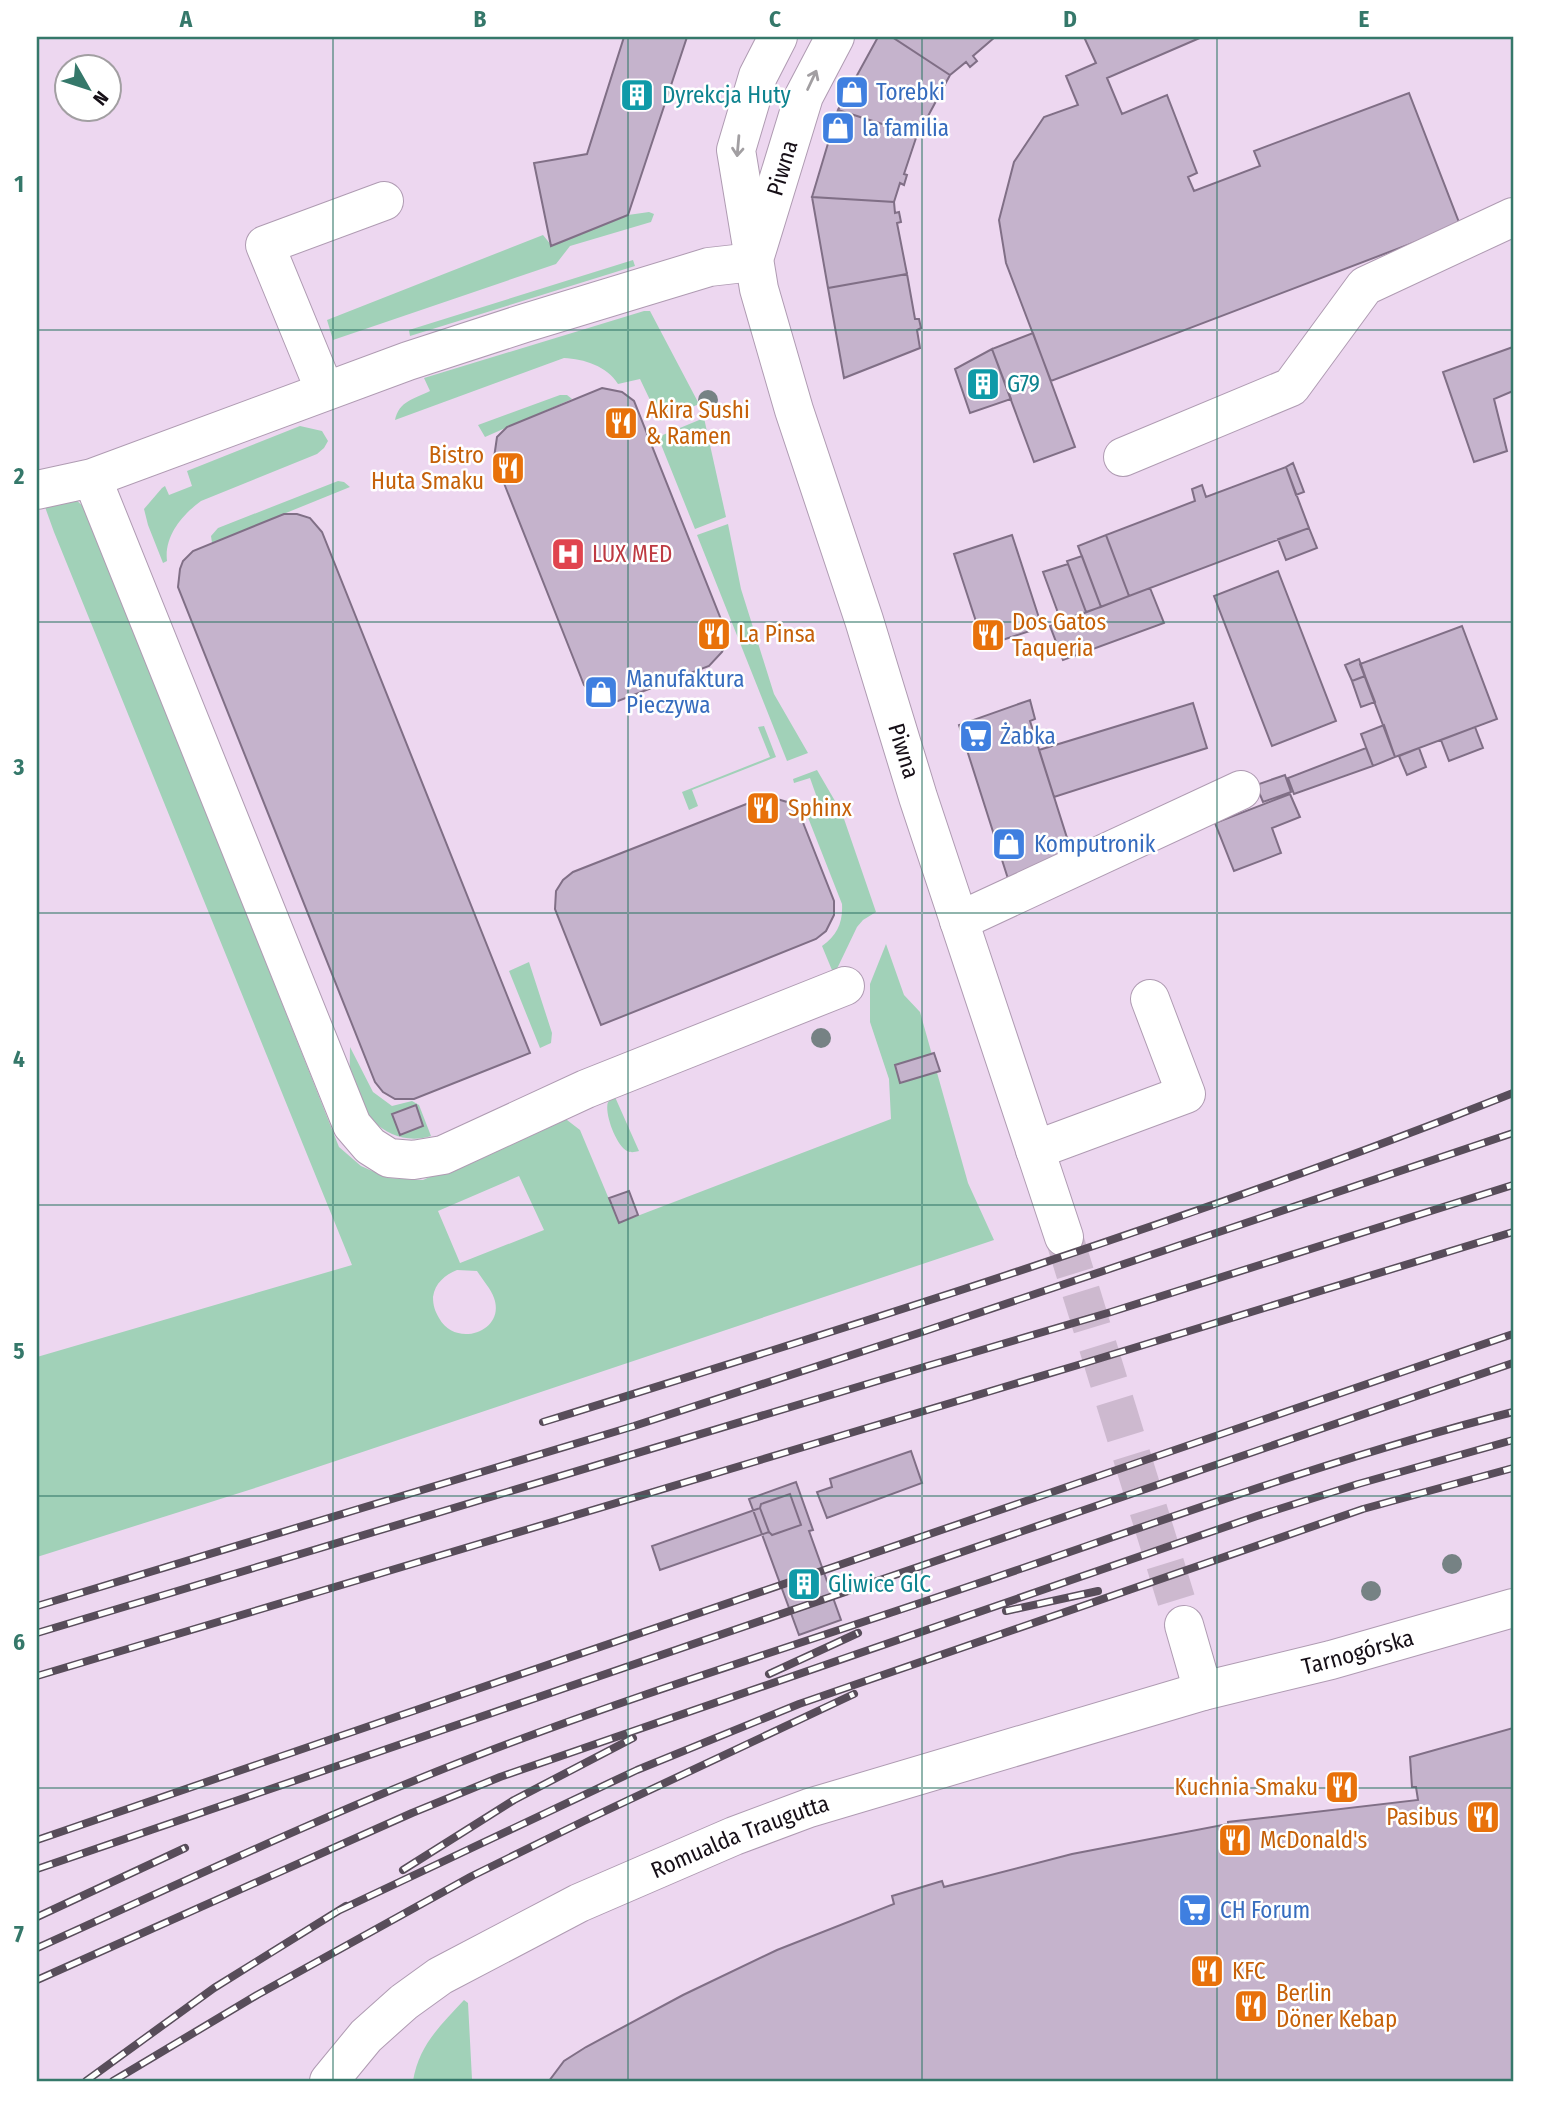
<svg xmlns="http://www.w3.org/2000/svg" width="1550" height="2118" viewBox="0 0 1550 2118" font-family="'Fira Sans Condensed',sans-serif">
<style>
.green{fill:#a1d1b8;fill-rule:evenodd}
.building{fill:#c5b3cc;stroke:#806f86;stroke-width:2}
.lines{fill:none;stroke-linecap:round;stroke-linejoin:round}
.major-tunnel{stroke:#cdb9cf;stroke-width:38;stroke-dasharray:38 19;stroke-linecap:butt}
.minor-casing{stroke:#af9bb2;stroke-width:40}
.major-casing{stroke:#af9bb2;stroke-width:40}
.minor{stroke:#fff;stroke-width:38}
.major{stroke:#fff;stroke-width:38}
.rail-casing{stroke:#584d5a;stroke-width:8}
.rail{stroke:#fff;stroke-width:5;stroke-dasharray:16;stroke-linecap:butt}
.tree{fill:#768284}
.oneway{stroke:#a29fa2}
.grid{fill:none;stroke:#35786a;stroke-width:2;stroke-opacity:0.55}
.labels{text-anchor:middle;stroke-width:5;stroke-linejoin:round;paint-order:stroke}
.shop-label{font-size:23px;fill:#366cbe;stroke:#fff;text-anchor:start}
.culture-label{font-size:23px;fill:#0d838f;stroke:#fff;text-anchor:start}
.street-label{font-size:23px;fill:#160f17;stroke:#fff}
.food-label{font-size:23px;fill:#c56008;stroke:#fff;text-anchor:start}
.health-label{font-size:23px;fill:#be3a42;stroke:#fff;text-anchor:start}
.neatline{fill:none;stroke:#35786a;stroke-width:2.5}
.grid-label{font-size:23px;text-anchor:middle;font-weight:bold;fill:#35786a}
</style>
<rect width="100%" height="100%" fill="#edd7f0"/>
<path class="green" d="M649 212 654 214 651 222 570 246 556 264 333 340 327 320 543 235 552 246 628 215Z
M633 260 635 266 410 336 409 330Z
M644 311H650L699 404 660 421 640 379 618 384C607 366 584 359 564 358L395 420C399 401 414 399 430 391L424 378Z
M560 395H567L572 399 485 437 478 425Z
M704 418 726 517 695 529 658 437Z
M300 426 322 431 328 441 324 448 317 454 201 501C182 515 164 536 167 561L163 563 148 525 144 509 162 488 165 486 169 495 192 486 187 471Z
M338 481 344 482 350 487 212 543 211 536 218 528Z
M73 497 86 509 339 1147 361 1166 388 1178 423 1180 559 1120H567L580 1130 619 1223 891 1119 889 1079 870 1022V984L886 944 904 995 920 1012 968 1183 994 1240 258 1487 37 1557V1357L352 1265 54 532 45 507ZM519 1176 544 1230 460 1263 438 1211ZM457 1270 477 1271C482 1279 491 1289 494 1298 506 1331 456 1349 439 1318 435 1311 433 1306 433 1297 435 1283 445 1275 457 1270Z
M728 524 741 589 774 694 808 753 787 761 697 535Z
M764 726 776 757 692 790 698 806 689 810 682 792 770 757 758 727Z
M817 770 842 813 876 912 863 920 857 927 834 975 822 946C837 935 843 923 842 904L807 815 821 809 810 778 794 783 793 779Z
M529 962 552 1033 551 1043 540 1048 509 971Z
M350 1047 373 1092 392 1106 412 1101 419 1105 431 1136C393 1148 359 1118 351 1080 349 1070 350 1058 350 1047Z
M615 1097 639 1151C634 1152 632 1153 627 1151 616 1145 604 1113 608 1102Z
M464 2000 468 2003 472 2079 469 2081H413C419 2045 440 2026 464 2000Z"/>
<path class="building" d="M624 37H687L628 215 551 246 534 163 587 154Z
M878 37H892L950 75 927 118 930 119 925 128 922 126 917 135 838 110Z
M892 37H995L973 56 977 61 970 67 966 62 950 75Z
M1084 37H1202L1107 78 1122 114 1167 95 1197 173 1188 177 1194 191 1260 166 1254 151 1409 93 1460 225 1051 381 1006 263 999 220 1014 162 1044 117 1078 105 1066 76 1096 63Z
M838 110 917 135 904 174 907 175 904 185 900 183 894 202 812 197Z
M812 197 894 202 895 213 899 212 901 222 897 223 907 274 828 288Z
M907 274 915 319H919L921 328 917 330 920 348 844 378 828 288Z
M1033 333 1075 447 1034 462 992 349Z
M1513 347V391L1494 399 1507 451 1474 462 1443 372Z
M992 349 1011 399 970 413 955 369Z
M602 388 622 392 634 401 726 632 725 645 722 652 709 666 618 701 597 698 584 685 494 458 497 437 507 427Z
M1293 463 1304 492 1296 495 1286 467Z
M1286 467 1309 528 1129 596 1106 535 1195 501 1192 489 1202 485 1206 497Z
M284 514H297L310 518 322 532 530 1053 414 1099H395L383 1092 375 1082 178 587 180 569 183 561 193 551Z
M1309 528 1317 548 1286 560 1278 539Z
M1012 535 1042 627 984 646 954 554Z
M1106 535 1129 596 1101 607 1078 546Z
M1082 556 1101 607 1086 612 1067 561Z
M1068 564 1086 612 1061 621 1043 572Z
M1278 571 1336 721 1272 746 1214 596Z
M1150 588 1164 623 1063 660 1050 626Z
M1462 626 1497 719 1395 757 1360 664Z
M1359 659 1365 676 1352 681 1345 665Z
M1365 676 1375 702 1361 707 1352 681Z
M1030 700 1035 719 1030 721 1074 860 1010 885 959 725Z
M1193 703 1207 748 1054 797 1039 750Z
M1384 725 1395 757 1373 766 1361 734Z
M1475 727 1483 748 1449 761 1441 740Z
M1366 748 1373 766 1294 794 1288 778Z
M1419 748 1426 767 1407 775 1399 756Z
M1285 775 1291 792 1263 802 1256 785Z
M1290 794 1300 817 1272 828 1281 853 1234 871 1215 823Z
M767 796 787 802 800 815 834 901V915L826 931 816 939 601 1025 555 909 556 891 563 880 573 872Z
M934 1053 940 1071 900 1083 895 1065Z
M416 1105 423 1126 400 1135 392 1114Z
M629 1191 638 1215 619 1223 609 1198Z
M911 1451 922 1483 827 1518 817 1492 832 1487 830 1479Z
M796 1482 813 1530 809 1531 841 1620 799 1635 749 1499Z
M790 1494 801 1525 772 1535 769 1532 760 1508 761 1504Z
M760 1508 769 1532 660 1570 652 1546Z
M1513 1728V2081H549L564 2061 586 2047 683 1995 777 1950 894 1904 892 1896 942 1881 944 1887 1072 1854 1228 1824V1822L1418 1800 1416 1787H1412L1410 1757Z"/>
<g class="lines">
<path class="major-tunnel" d="M1064 1237 1184 1625"/>
<g class="minor-casing">
<path id="minor" d="M325 391 265 245 384 201
M1123 457 1291 387 1365 286 1513 217
M92 478 352 1125 370 1146 389 1158 413 1160 443 1155 586 1089 845 986
M37 490 92 478 408 361 525 323 709 267 753 262
M959 921 1241 790
M1035 1150 1186 1094 1150 999"/>
</g>
<g class="major-casing">
<g id="major">
<path id="s1" d="M778 37 758 76 736 150 759 289 794 410 864 620 918 797 1064 1237"/>
<path id="s2" d="M756 253 804 96 835 37"/>
<path d="M1184 1625 1203 1691"/>
<path id="s3" d="M329 2081 366 2036 404 2002 440 1976 579 1903 734 1836 809 1808 1203 1691 1331 1660 1513 1608"/>
</g>
</g>
<use href="#minor" class="minor"/>
<use href="#major" class="major"/>
<g class="rail-casing">
<path id="rail" d="M543 1422C869 1321 1196 1219 1513 1093
M37 1606 634 1426 925 1331 1513 1133
M1006 1611 1098 1591
M37 1633 924 1367 1111 1312 1513 1185
M769 1674 858 1633
M37 1676 1078 1365 1513 1232
M37 1840 1513 1334
M37 1869 1513 1363
M403 1870 514 1800 633 1738
M338 1911 637 1770 799 1704 1363 1509 1513 1468
M37 1917 185 1848
M37 1948C181 1883 324 1815 471 1758 638 1693 810 1641 979 1583 1156 1523 1332 1458 1513 1412
M37 1980 412 1813 500 1777 1257 1516 1358 1484 1513 1440
M86 2081 214 1988 346 1906
M113 2081 257 1995 472 1876 584 1821 854 1694"/>
</g>
<use href="#rail" class="rail"/>
</g>
<g class="tree">
<circle cx="708" cy="400" r="10"/>
<circle cx="821" cy="1038" r="10"/>
<circle cx="1452" cy="1564" r="10"/>
<circle cx="1371" cy="1591" r="10"/>
</g>
<defs><path id="oneway-shaft" d="M-6 0H5M1.5-3L5.5 0L1.5 3" fill="none" stroke-width="1.6" stroke-linecap="round" stroke-linejoin="round" transform="scale(1.75)"/></defs>
<g class="oneway">
<use href="#oneway-shaft" transform="translate(812 80) rotate(-65)"/>
<use href="#oneway-shaft" transform="translate(738 146) rotate(95)"/>
</g>
<path class="grid" d="M333 37V2081M628 37V2081M922 37V2081M1217 37V2081M37 330H1513M37 622H1513M37 913H1513M37 1205H1513M37 1496H1513M37 1788H1513"/>
<defs>
<g id="shop-square" transform="scale(1.75)"><rect x="-9" y="-9" width="18" height="18" rx="4" fill="#3f7fe0" stroke="#fff"/><path d="M-5-2.5h2.3a2.7 3.5 0 0 1 5.4 0H5L5.5 6h-11ZM-1.5-2.5h3a1.5 2.3 0 0 0-3 0Z" fill="#fff"/></g>
<g id="building-square" transform="scale(1.75)"><rect x="-9" y="-9" width="18" height="18" rx="4" fill="#0f9aa8" stroke="#fff"/><path d="M-4-6H4V6H1V3H-1V6H-4ZM-2.5-4.3h1.7v1.8h-1.7ZM.8-4.3h1.7v1.8H.8ZM-2.5-1h1.7V.8h-1.7ZM.8-1h1.7V.8H.8Z" fill="#fff"/></g>
<g id="restaurant-square" transform="scale(1.75)"><rect x="-9" y="-9" width="18" height="18" rx="4" fill="#e8710a" stroke="#fff"/><path d="M-5-6h1v4h1v-4h1v4h1v-4h1v5L-1.5 .5V6h-2V.5L-5-1ZM5-6V6H3V1.5H1.5Q1.5-4 5-6Z" fill="#fff"/></g>
<g id="hospital-square" transform="scale(1.75)"><rect x="-9" y="-9" width="18" height="18" rx="4" fill="#e0444e" stroke="#fff"/><path d="M-5-5h3v3.5h4V-5h3V5h-3V1.5h-4V5h-3Z" fill="#fff"/></g>
<g id="supermarket-square" transform="scale(1.75)"><rect x="-9" y="-9" width="18" height="18" rx="4" fill="#3f7fe0" stroke="#fff"/><path d="M-6-5.5h2.5l.6 2H6L4.5 2H-2.5L-4.4-4H-6ZM-1.5 3.2a1.3 1.3 0 1 0 .1 0ZM3 3.2a1.3 1.3 0 1 0 .1 0Z" fill="#fff"/></g>
</defs>
<g fill-rule="evenodd">
<use href="#shop-square" x="852" y="92"/>
<use href="#building-square" x="637" y="95"/>
<use href="#shop-square" x="838" y="128"/>
<use href="#building-square" x="983" y="384"/>
<use href="#restaurant-square" x="621" y="423"/>
<use href="#restaurant-square" x="508" y="468"/>
<use href="#hospital-square" x="568" y="554"/>
<use href="#restaurant-square" x="714" y="634"/>
<use href="#restaurant-square" x="988" y="635"/>
<use href="#shop-square" x="601" y="692"/>
<use href="#supermarket-square" x="976" y="736"/>
<use href="#restaurant-square" x="763" y="808"/>
<use href="#shop-square" x="1009" y="844"/>
<use href="#building-square" x="804" y="1584"/>
<use href="#restaurant-square" x="1342" y="1787"/>
<use href="#restaurant-square" x="1483" y="1817"/>
<use href="#restaurant-square" x="1235" y="1840"/>
<use href="#supermarket-square" x="1195" y="1910"/>
<use href="#restaurant-square" x="1207" y="1971"/>
<use href="#restaurant-square" x="1251" y="2006"/>
</g>
<g class="labels">
<g class="shop-label">
<text x="876" y="100">Torebki</text>
<text x="862" y="136">la familia</text>
<text x="626" y="687">Manufaktura<tspan x="626" dy="26">Pieczywa</tspan></text>
<text x="1000" y="744">Żabka</text>
<text x="1034" y="852">Komputronik</text>
<text x="1220" y="1918">CH Forum</text>
</g>
<g class="culture-label">
<text x="662" y="103">Dyrekcja Huty</text>
<text x="1007" y="392">G79</text>
<text x="828" y="1592">Gliwice GlC</text>
</g>
<g class="street-label">
<text dy="8" stroke="none"><textPath href="#s2" startOffset="89">Piwna</textPath></text>
<text dy="8" stroke="none"><textPath href="#s1" startOffset="746">Piwna</textPath></text>
<text dy="8" stroke="none"><textPath href="#s3" startOffset="1130">Tarnogórska</textPath></text>
<text dy="8" stroke="none"><textPath href="#s3" startOffset="485">Romualda Traugutta</textPath></text>
</g>
<g class="food-label">
<text x="646" y="418">Akira Sushi<tspan x="646" dy="26">&amp; Ramen</tspan></text>
<text x="484" y="463" text-anchor="end">Bistro<tspan x="484" dy="26">Huta Smaku</tspan></text>
<text x="1012" y="630">Dos Gatos<tspan x="1012" dy="26">Taqueria</tspan></text>
<text x="738" y="642">La Pinsa</text>
<text x="788" y="816">Sphinx</text>
<text x="1318" y="1795" text-anchor="end">Kuchnia Smaku</text>
<text x="1458" y="1825" text-anchor="end">Pasibus</text>
<text x="1260" y="1848">McDonald's</text>
<text x="1232" y="1979">KFC</text>
<text x="1276" y="2001">Berlin<tspan x="1276" dy="26">Döner Kebap</tspan></text>
</g>
<g class="health-label">
<text x="592" y="562">LUX MED</text>
</g>
</g>
<rect width="1550" height="2118" fill="none" stroke="#ffffff" stroke-width="77"/>
<g transform="translate(88 88) rotate(129)"><circle r="33" fill="#ffffff" stroke="#a29fa2" stroke-width="2"/>
<path d="M0-5L12 26L0 18L-12 26Z" fill="#35786a"/>
<text y="-10" font-size="19" font-weight="bold" text-anchor="middle" fill="#160f17">N</text>
</g>
<rect x="38" y="38" width="1474" height="2042" class="neatline"/>
<g class="grid-label">
<text x="186" y="27">A</text>
<text x="480" y="27">B</text>
<text x="775" y="27">C</text>
<text x="1070" y="27">D</text>
<text x="1364" y="27">E</text>
<text x="19" y="192">1</text>
<text x="19" y="484">2</text>
<text x="19" y="775">3</text>
<text x="19" y="1067">4</text>
<text x="19" y="1359">5</text>
<text x="19" y="1650">6</text>
<text x="19" y="1942">7</text>
</g>
</svg>
